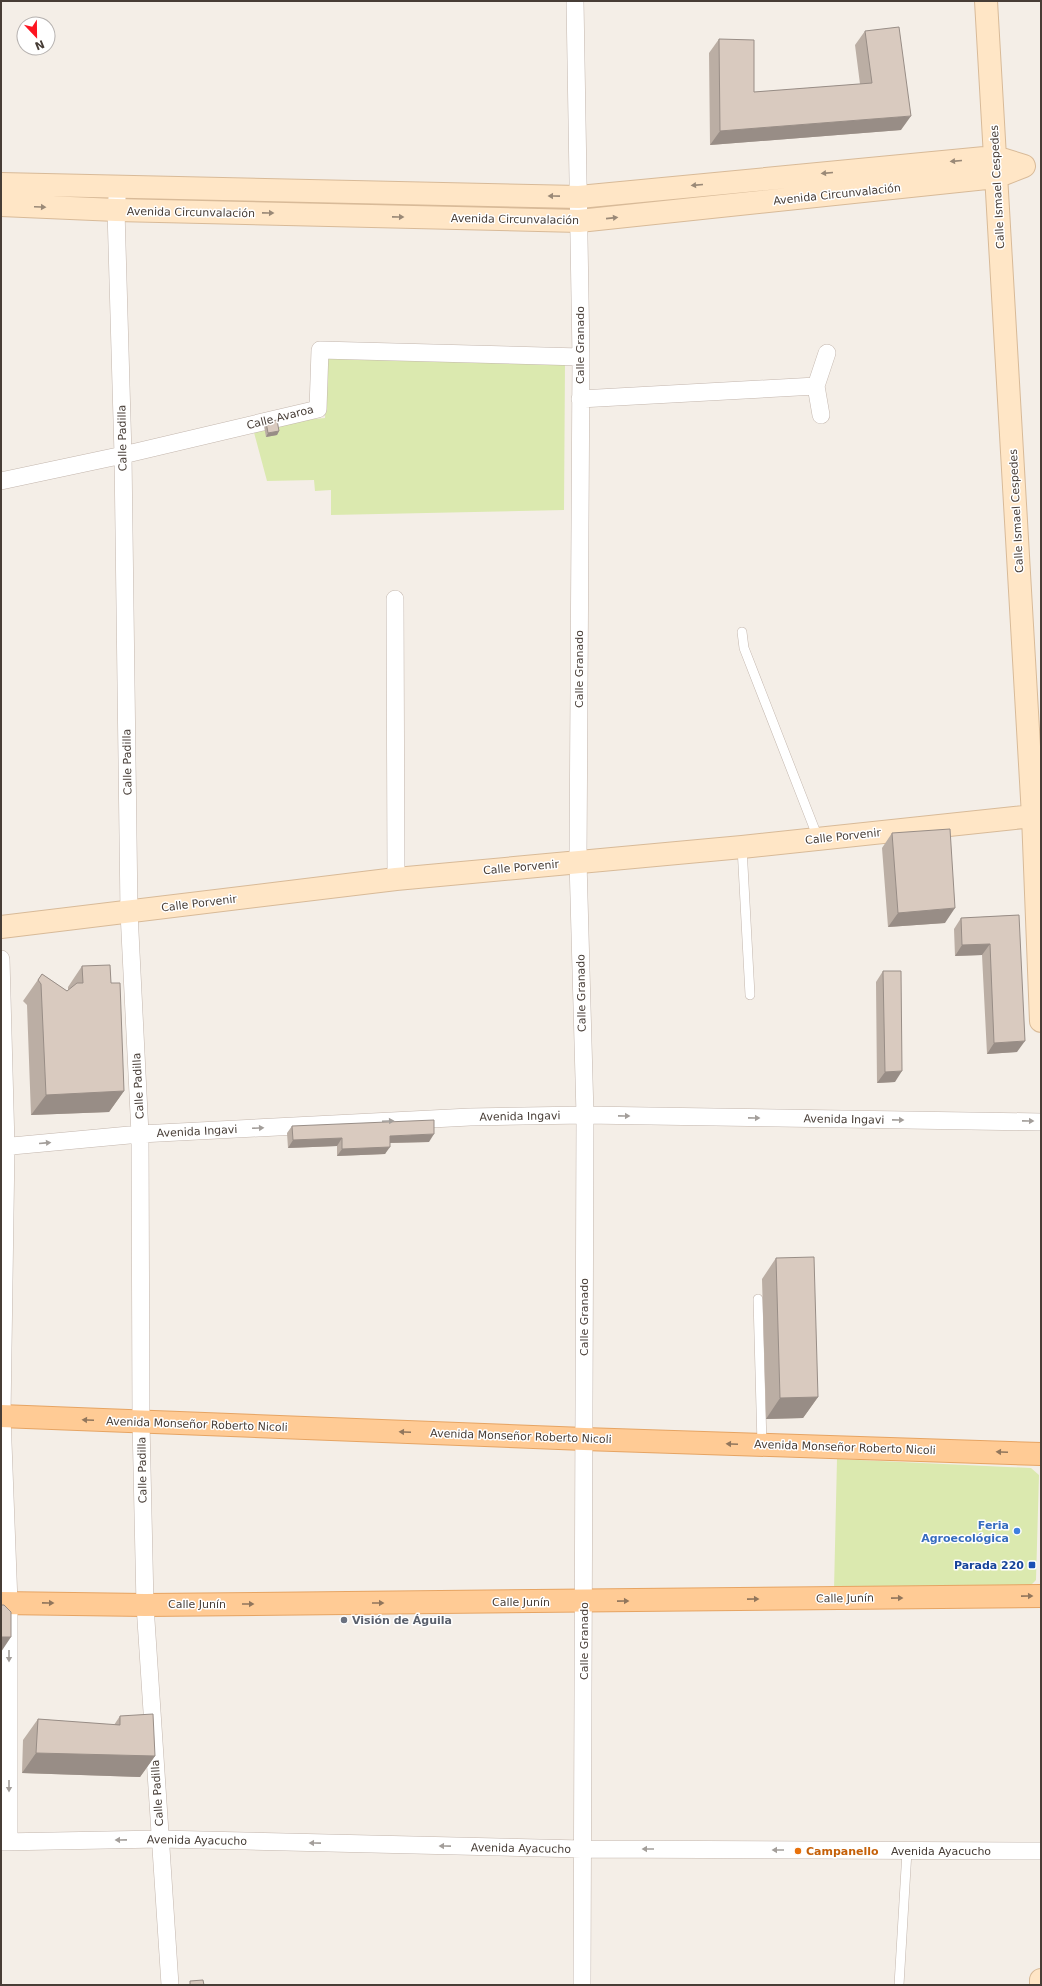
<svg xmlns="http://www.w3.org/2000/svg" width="1042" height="1986" viewBox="0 0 1042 1986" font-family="'DejaVu Sans',sans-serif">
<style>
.green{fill:#dbe9af}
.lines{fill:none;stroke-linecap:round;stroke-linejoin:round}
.lane-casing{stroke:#c3b6ad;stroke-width:10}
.street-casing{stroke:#c3b6ad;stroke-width:18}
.secondary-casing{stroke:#d8ba98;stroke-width:24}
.primary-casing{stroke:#e6a463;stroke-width:24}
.lane{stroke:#fff;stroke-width:9}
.street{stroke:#fff;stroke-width:17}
.secondary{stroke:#ffe6c6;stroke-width:22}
.primary{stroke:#ffcb95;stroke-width:22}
.wall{fill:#bbaea4}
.shaded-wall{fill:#988d86}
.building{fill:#d9cabf;stroke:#988d86}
.oneway{fill:#9a8977}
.oneway2{fill:#a39e9a}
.oneway3{fill:#91765c}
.shop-dot{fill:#3f7fe0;stroke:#fff;stroke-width:1.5}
.transit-dot{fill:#1a4fb4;stroke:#fff;stroke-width:1.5}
.worship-dot{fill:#6b7280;stroke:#fff;stroke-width:1.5}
.food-dot{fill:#e8710a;stroke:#fff;stroke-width:1.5}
.labels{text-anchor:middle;stroke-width:3;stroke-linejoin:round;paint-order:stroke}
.street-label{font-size:11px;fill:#473d36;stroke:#fff}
.shop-label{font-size:11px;font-weight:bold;fill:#366cbe;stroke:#fff;text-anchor:end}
.transit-label{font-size:11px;font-weight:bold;fill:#164399;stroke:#fff;text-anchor:end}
.worship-label{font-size:11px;font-weight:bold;fill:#5b616d;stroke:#fff;text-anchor:start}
.food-label{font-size:11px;font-weight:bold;fill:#c56008;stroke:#fff;text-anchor:start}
</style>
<rect width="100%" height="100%" fill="#f4eee7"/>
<path class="green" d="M328 357 565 364 564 510 331 515V490L315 491 314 480 267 481 252 425 325 418Z
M837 1459 1031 1468 1039 1475 1036 1580 1030 1586 834 1590Z"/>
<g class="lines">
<g class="lane-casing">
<path id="lane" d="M742 632 744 648 818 838
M742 847 750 995
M758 1299 762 1445
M899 1985 907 1851"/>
</g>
<g class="street-casing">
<path id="street" d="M575 1 581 357 578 861 585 1115 582 1985
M118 186 116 210 123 455 129 912 140 1134 141 1422 145 1605 170 1985
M580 399 816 386
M821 415 816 386 827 353
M1 481 123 455 318 409 320 350 581 357
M395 599 396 879
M1 959 6 1146 2 1416 9 1603V1842
M1 1147 140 1134 470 1117 585 1115 1041 1122
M1 1842 160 1839 582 1849 1041 1851"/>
</g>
<g class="secondary-casing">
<path id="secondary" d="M986 1 1033 816 1041 1021
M1 184 579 197 995 157 1024 166 996 177 579 221 116 210 1 205
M1 927 396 879 742 847 1033 816
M1041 1985V1980"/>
</g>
<g class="primary-casing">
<path id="primary" d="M1 1416 584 1439 1041 1454
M1 1603 145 1605 1041 1596"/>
</g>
<use href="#lane" class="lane"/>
<use href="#street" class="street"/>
<use href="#secondary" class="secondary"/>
<use href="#primary" class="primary"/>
</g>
<path class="wall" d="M865 31 901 130 710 145 709 53 719 39 754 92 860 84 855 45Z
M266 422 279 431 277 435 266 437 264 426Z
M892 833 945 923 888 927 882 848Z
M1019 915 1017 1052 987 1054 982 955 955 956 954 929 961 918Z
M82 966 111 983 124 1091 109 1112 31 1115 27 1005 23 1001 42 974 67 991 68 990V987Z
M883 971 895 1082 877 1083 876 982Z
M292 1126 429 1142 390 1143 385 1154 337 1156V1146L288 1148 287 1133Z
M776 1258 818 1397 803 1418 766 1419 762 1279Z
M120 1716 155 1756 140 1777 22 1773 23 1740 38 1719 114 1725Z"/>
<path class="shaded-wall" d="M911 116 901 130 710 145 720 131Z
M279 431 277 435 266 437 268 433Z
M955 908 945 923 888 927 898 913Z
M990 944 982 955 955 956 962 945Z
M1025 1041 1017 1052 987 1054 994 1043Z
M902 1071 895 1082 877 1083 885 1072Z
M124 1091 109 1112 31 1115 46 1095Z
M434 1134 429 1142 385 1143 390 1136Z
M342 1138 337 1146 288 1148 293 1140Z
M390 1147 385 1154 337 1156 342 1149Z
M818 1397 803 1418 766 1419 780 1398Z
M1 1637H11L1 1652Z
M36 1753 155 1756 140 1777 22 1773Z"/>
<path class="building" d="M899 27 911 116 720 131 719 39 754 40V92L872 83 865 31Z
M277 420 279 431 268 433 266 422Z
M950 829 955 908 898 913 892 833Z
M1019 915 1025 1041 994 1043 990 944 962 945 961 918Z
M110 965 111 983H120L124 1091 46 1095 41 984 38 980 42 974 67 991 77 983H83L82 966Z
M883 971H901L902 1071 885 1072Z
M434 1120V1134L390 1136V1147L342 1149V1138L293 1140 292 1126Z
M814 1257 818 1397 780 1398 776 1258Z
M1 1605H4L11 1612V1637H1Z
M153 1714 155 1756 36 1753 38 1719 120 1725V1716Z
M203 1980 204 1985H190V1981Z"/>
<defs><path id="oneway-solid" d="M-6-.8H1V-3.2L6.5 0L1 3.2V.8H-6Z"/></defs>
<g class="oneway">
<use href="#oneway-solid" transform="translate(956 161) rotate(175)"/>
<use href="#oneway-solid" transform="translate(827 173) rotate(175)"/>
<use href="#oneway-solid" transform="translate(697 185) rotate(175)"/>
<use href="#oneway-solid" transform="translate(554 196) rotate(-179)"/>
<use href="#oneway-solid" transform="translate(40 207) rotate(2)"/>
<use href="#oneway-solid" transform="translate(268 213) rotate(1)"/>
<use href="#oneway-solid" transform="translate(398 217) rotate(1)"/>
<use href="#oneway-solid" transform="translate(612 218) rotate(-6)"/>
</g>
<g class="oneway2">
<use href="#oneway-solid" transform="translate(624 1116) rotate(1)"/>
<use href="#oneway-solid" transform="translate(754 1118) rotate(1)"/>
<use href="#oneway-solid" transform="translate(898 1120) rotate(1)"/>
<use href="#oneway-solid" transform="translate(388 1121) rotate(-3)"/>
<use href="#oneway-solid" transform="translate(1028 1121) rotate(1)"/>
<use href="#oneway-solid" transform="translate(258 1128) rotate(-3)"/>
<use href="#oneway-solid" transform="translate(45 1143) rotate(-5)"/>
<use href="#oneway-solid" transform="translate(9 1656) rotate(90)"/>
<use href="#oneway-solid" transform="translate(9 1786) rotate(90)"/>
<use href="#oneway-solid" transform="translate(121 1840) rotate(179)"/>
<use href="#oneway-solid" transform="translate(315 1843) rotate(-179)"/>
<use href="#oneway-solid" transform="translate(445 1846) rotate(-179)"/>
<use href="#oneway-solid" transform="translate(648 1849) rotate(-180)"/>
<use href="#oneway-solid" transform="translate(778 1850) rotate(-180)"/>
</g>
<g class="oneway3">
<use href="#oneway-solid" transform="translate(88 1420) rotate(-177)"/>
<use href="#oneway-solid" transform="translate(405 1432) rotate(-178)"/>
<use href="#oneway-solid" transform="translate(732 1444) rotate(-178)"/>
<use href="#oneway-solid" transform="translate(1002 1452) rotate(-178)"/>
<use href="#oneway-solid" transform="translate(1027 1596) rotate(-1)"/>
<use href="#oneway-solid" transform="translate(897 1598) rotate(-1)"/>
<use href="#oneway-solid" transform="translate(753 1599) rotate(-1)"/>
<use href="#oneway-solid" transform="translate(623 1601) rotate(-1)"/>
<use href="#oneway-solid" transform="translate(48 1603) rotate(1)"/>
<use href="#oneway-solid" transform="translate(378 1603)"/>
<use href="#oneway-solid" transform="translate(248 1604)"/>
</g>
<circle class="shop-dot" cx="1017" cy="1531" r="4"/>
<rect class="transit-dot" x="1028" y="1561" width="8" height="8" rx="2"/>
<circle class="worship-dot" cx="344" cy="1620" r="4"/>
<circle class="food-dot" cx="798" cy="1851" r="4"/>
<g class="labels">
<g class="street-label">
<text transform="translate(997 187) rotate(-93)" y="4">Calle Ismael Cespedes</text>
<text transform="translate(837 194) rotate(-6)" y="4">Avenida Circunvalación</text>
<text transform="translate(191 212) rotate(1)" y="4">Avenida Circunvalación</text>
<text transform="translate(515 219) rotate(1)" y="4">Avenida Circunvalación</text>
<text transform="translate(580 345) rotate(-90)" y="4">Calle Granado</text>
<text transform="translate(280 417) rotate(-14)" y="4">Calle Avaroa</text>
<text transform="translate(122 438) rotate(-91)" y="4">Calle Padilla</text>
<text transform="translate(1016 511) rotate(-93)" y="4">Calle Ismael Cespedes</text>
<text transform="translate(579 669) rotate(-90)" y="4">Calle Granado</text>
<text transform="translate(127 762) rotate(-91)" y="4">Calle Padilla</text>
<text transform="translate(843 836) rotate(-6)" y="4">Calle Porvenir</text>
<text transform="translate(521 867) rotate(-5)" y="4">Calle Porvenir</text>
<text transform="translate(199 903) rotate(-7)" y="4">Calle Porvenir</text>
<text transform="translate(581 993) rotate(-91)" y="4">Calle Granado</text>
<text transform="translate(138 1086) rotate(-93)" y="4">Calle Padilla</text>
<text transform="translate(520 1116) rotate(-1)" y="4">Avenida Ingavi</text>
<text transform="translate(844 1119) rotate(1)" y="4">Avenida Ingavi</text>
<text transform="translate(197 1131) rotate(-3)" y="4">Avenida Ingavi</text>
<text transform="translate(584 1317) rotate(-90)" y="4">Calle Granado</text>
<text transform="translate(197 1424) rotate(2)" y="4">Avenida Monseñor Roberto Nicoli</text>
<text transform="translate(521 1436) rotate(2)" y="4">Avenida Monseñor Roberto Nicoli</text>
<text transform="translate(845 1447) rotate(2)" y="4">Avenida Monseñor Roberto Nicoli</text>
<text transform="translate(142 1470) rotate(-91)" y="4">Calle Padilla</text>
<text transform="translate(845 1598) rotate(-1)" y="4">Calle Junín</text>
<text x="521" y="1606">Calle Junín</text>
<text x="197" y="1608">Calle Junín</text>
<text transform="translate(584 1641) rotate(-90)" y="4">Calle Granado</text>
<text transform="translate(157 1793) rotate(-94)" y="4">Calle Padilla</text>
<text transform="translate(197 1840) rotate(1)" y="4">Avenida Ayacucho</text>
<text transform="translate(521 1848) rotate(1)" y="4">Avenida Ayacucho</text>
<text x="941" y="1855">Avenida Ayacucho</text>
</g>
<g class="shop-label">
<text x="1009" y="1529">Feria<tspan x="1009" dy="13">Agroecológica</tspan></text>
</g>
<g class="transit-label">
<text x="1024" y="1569">Parada 220</text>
</g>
<g class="worship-label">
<text x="352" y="1624">Visión de Águila</text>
</g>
<g class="food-label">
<text x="806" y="1855">Campanello</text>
</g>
</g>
<rect width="1042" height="1986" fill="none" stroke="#473d36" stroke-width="4"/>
<g transform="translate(36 36) rotate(158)"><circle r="19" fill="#ffffff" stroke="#b5b1af"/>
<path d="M0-3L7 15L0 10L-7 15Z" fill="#fe1420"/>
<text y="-6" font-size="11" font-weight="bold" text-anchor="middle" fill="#473d36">N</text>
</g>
</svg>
